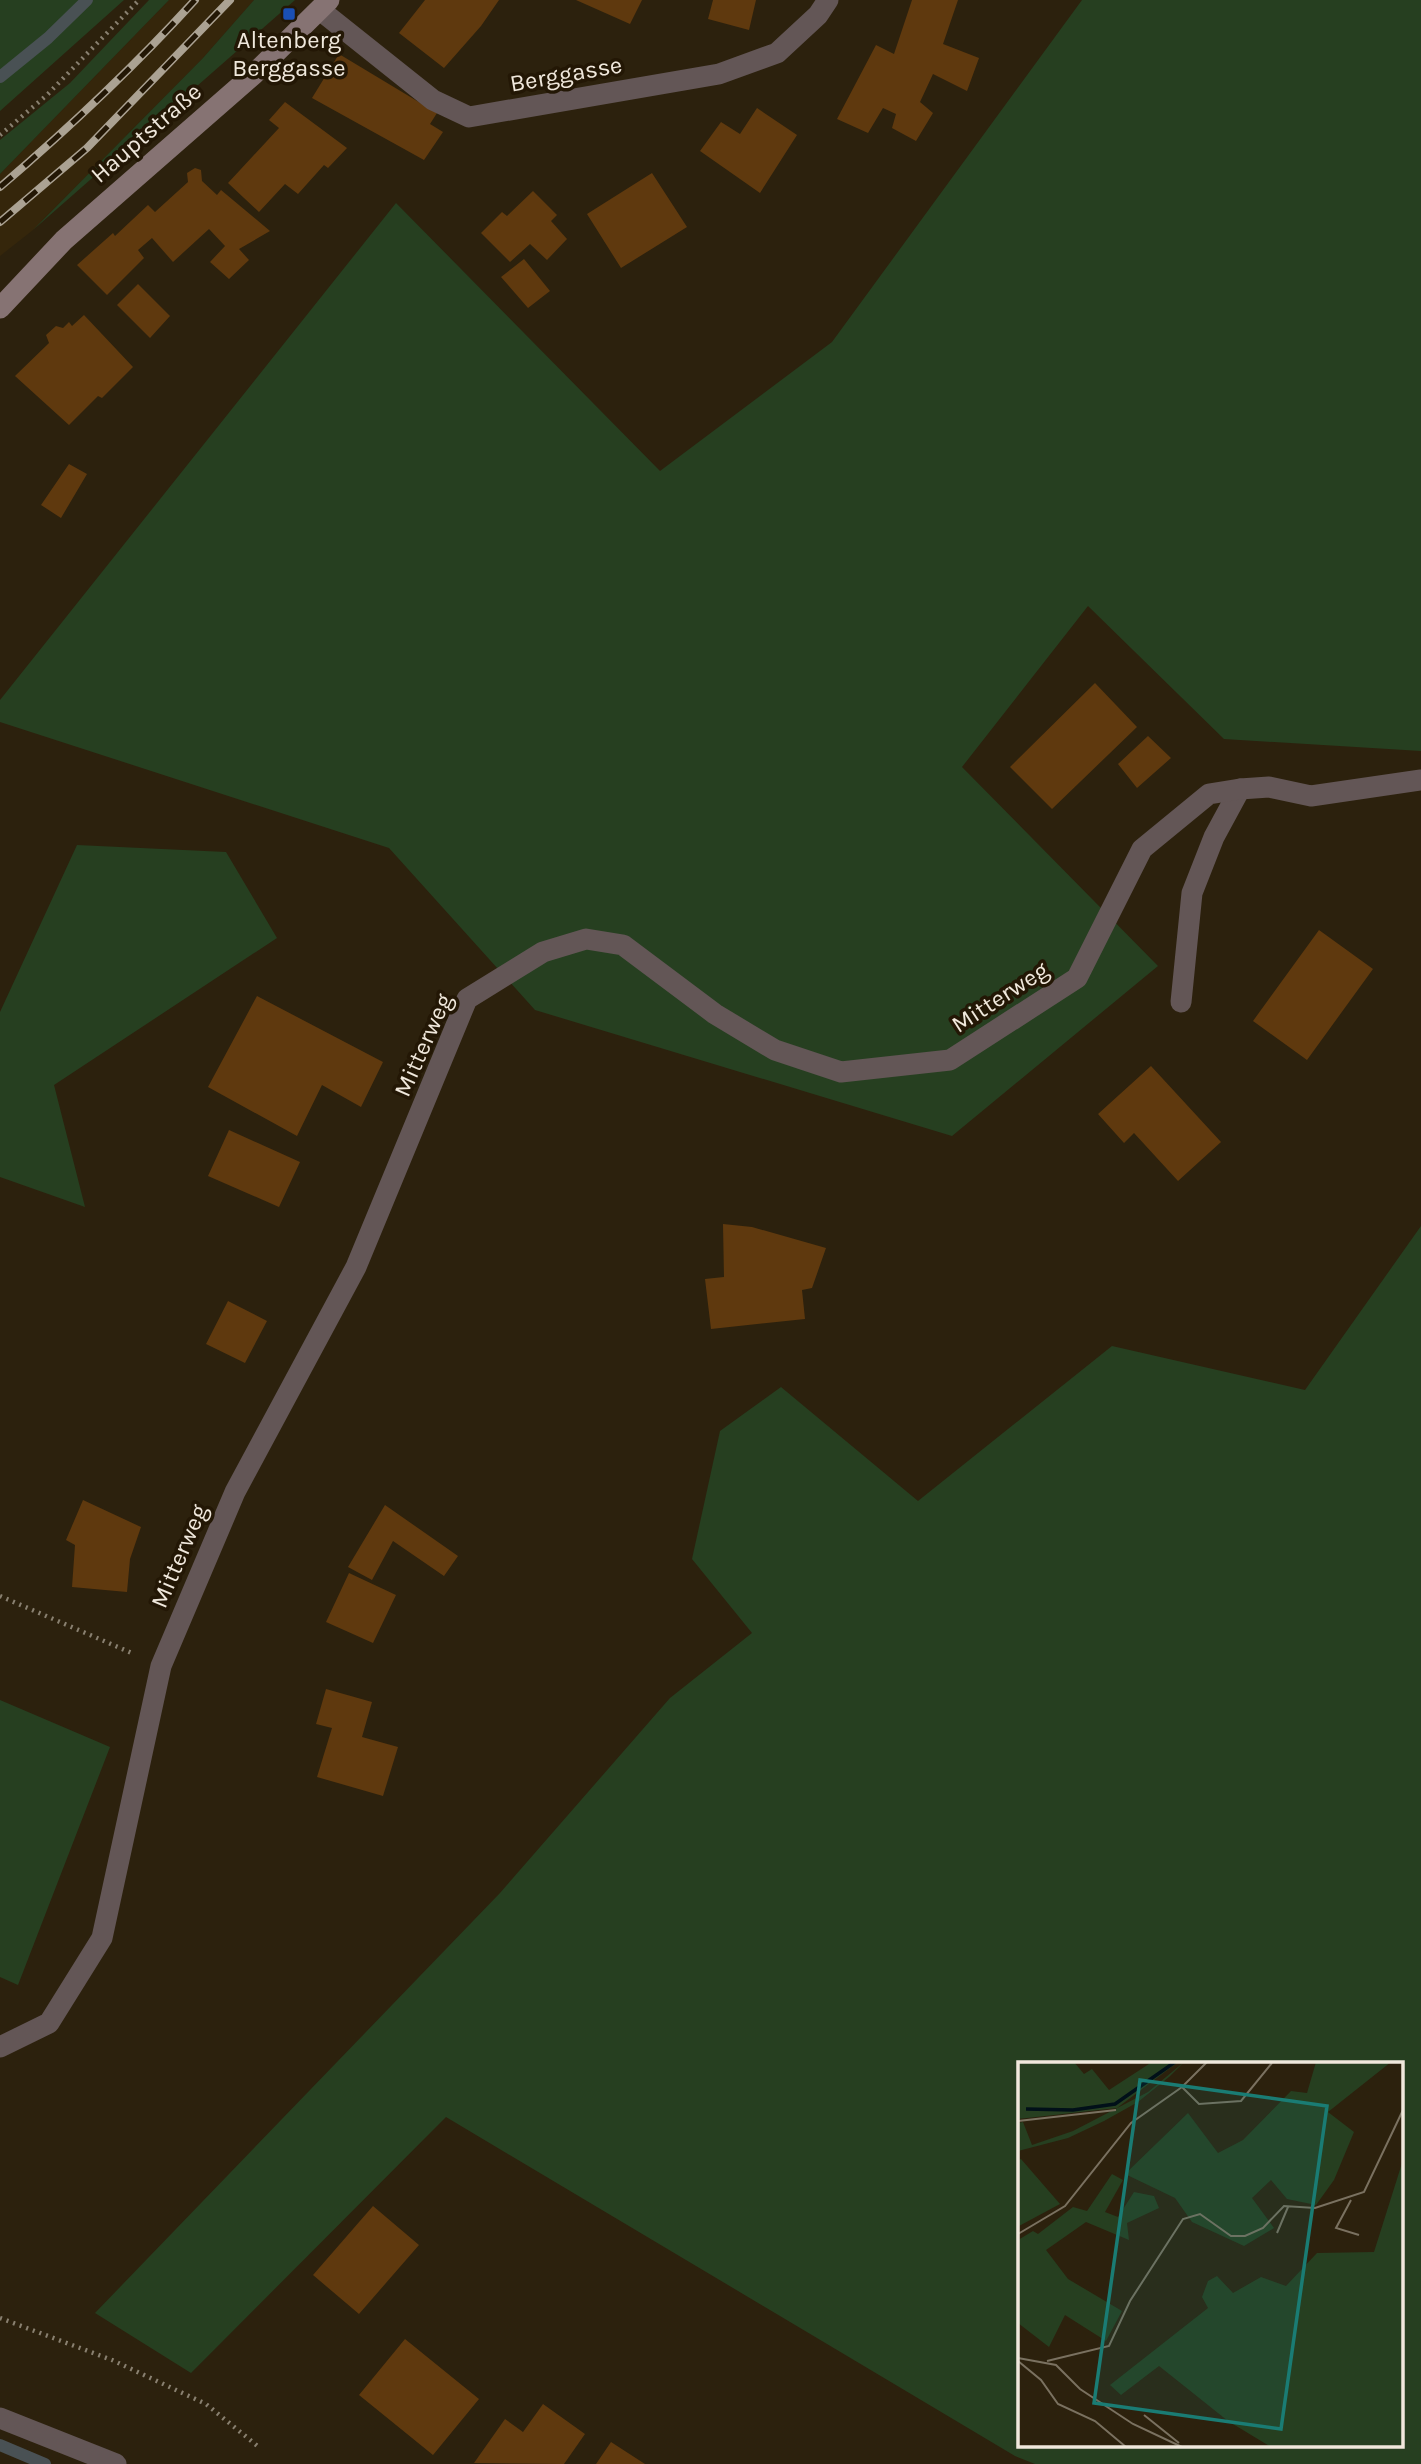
<svg xmlns="http://www.w3.org/2000/svg" width="1421" height="2464" viewBox="0 0 1421 2464" font-family="Karla,sans-serif">
<style>
.built{fill:#35260b}
.green{fill:#263f20;fill-rule:evenodd}
.lines{fill:none;stroke-linecap:round;stroke-linejoin:round}
.stream{stroke:#495154;stroke-width:12}
.building{fill:#5f390e}
.path{stroke:#898070;stroke-width:4.5;stroke-dasharray:2 5;stroke-linecap:butt}
.lane{stroke:#635656;stroke-width:21}
.street{stroke:#635656;stroke-width:21}
.secondary{stroke:#867373;stroke-width:21}
.rail-casing{stroke:#aba293;stroke-width:8}
.rail{stroke:#231705;stroke-width:5;stroke-dasharray:16;stroke-linecap:butt}
.transit-dot{fill:#1a4fb4;stroke:#231705;stroke-width:2.5}
.labels{text-anchor:middle;stroke-width:7;stroke-linejoin:round;paint-order:stroke}
.poi-label{font-size:24px;fill:#f0e8dc;stroke:#231705}
.street-label{font-size:24px;fill:#f0e8dc;stroke:#231705}
.inset-river{fill:none;stroke:#011019;stroke-width:3.5}
.inset-road{fill:none;stroke:#7a7160;stroke-width:2}
.view{fill:#1a7c74;fill-opacity:0.15;stroke:#1a7c74;stroke-width:3.5}
.inset-edge{fill:none;stroke:#f0e8dc;stroke-width:3.5}
</style>
<rect width="100%" height="100%" fill="#2c210d"/>
<path class="built" d="M169 0H254L203 58 33 230 0 256V174Z"/>
<path class="green" d="M0 0H124L0 111Z
M149 0H169L0 174V140L70 83Z
M254 0H295L33 230 203 58Z
M1082 0H1421V751L1224 739 1088 606 962 767 1158 966 952 1136 535 1010 389 848 0 722V700L396 203 660 471 832 342Z
M77 845 226 852 277 938 54 1085 85 1207 0 1177V1012Z
M1421 1226V2464H1035L1015 2456 446 2117 191 2373 95 2313 500 1893 670 1698 752 1633 692 1559 720 1431 781 1387 918 1501 1112 1346 1305 1390ZM1020 2063H1402V2445H1020Z
M0 1700 110 1747 18 1985 0 1977Z"/>
<g class="lines">
<path class="stream" d="M0 77 48 38 87 0
M0 2445 45 2464"/>
</g>
<path class="building" d="M425 0H499L481 26 444 68 399 33Z
M576 0H642L630 24Z
M713 0H756L749 30 708 19Z
M912 0H958L943 44 979 58 967 91 933 74 920 102 933 113 916 141 892 128 896 114 883 108 868 133 837 119 876 45 894 54Z
M339 54 437 113 430 124 443 132 424 160 312 98Z
M285 102 347 148 328 168 324 165 298 194 285 184 259 212 228 183 279 128 269 120Z
M757 108 797 135 760 193 700 151 721 122 740 134Z
M195 168 201 170 202 181 217 195 221 190 270 231 239 249 249 260 229 279 210 262 225 246 209 229 173 262 152 238 138 250 144 258 107 295 77 265 113 233 115 236 148 205 155 212 188 182 187 173Z
M652 173 687 227 621 268 587 214Z
M533 191 557 215 551 221 567 239 547 260 530 244 510 262 481 233 502 212 507 216Z
M524 259 550 291 528 308 501 277Z
M138 284 170 316 150 338 117 305Z
M84 315 133 367 102 398 98 396 69 425 15 376 49 343 46 335 56 326 63 328 69 322 72 326Z
M69 464 87 474 61 518 41 505Z
M1095 683 1137 727 1052 809 1010 767Z
M1148 736 1171 758 1137 788 1118 764Z
M1319 930 1373 969 1307 1060 1253 1021Z
M257 996 383 1062 361 1107 322 1085 297 1136 208 1087Z
M1151 1066 1221 1142 1178 1181 1134 1133 1124 1143 1098 1114Z
M229 1130 300 1162 279 1207 208 1176Z
M723 1224 752 1227 826 1248 812 1288 802 1290 805 1319 711 1329 705 1279 724 1277Z
M228 1301 267 1321 245 1363 206 1344Z
M83 1500 141 1527 130 1559 127 1592 72 1587 75 1545 66 1540Z
M385 1505 458 1556 444 1576 393 1541 372 1580 348 1567Z
M349 1573 396 1595 373 1643 326 1622Z
M326 1689 372 1702 362 1737 398 1747 383 1796 317 1777 332 1728 316 1724Z
M373 2206 419 2245 359 2314 313 2275Z
M405 2339 479 2399 433 2455 359 2395Z
M543 2404 585 2434 564 2464 474 2463 505 2419 523 2432Z
M611 2442 645 2464H596Z"/>
<g class="lines">
<path class="path" d="M0 135 47 95 139 0
M0 1596 134 1654
M0 2318 112 2360 206 2404 260 2448"/>
<path class="lane" d="M1181 1002 1192 893 1214 837 1240 789"/>
<path class="street" d="M320 10 433 100 469 117 719 74 777 53 818 15 828 0
M0 2047 49 2023 102 1938 161 1666 235 1492 356 1267 467 999 543 952 586 939 623 945 715 1014 775 1050 841 1072 950 1060 1077 978 1142 849 1209 794 1240 789 1269 787 1311 796 1421 780
M0 2418 116 2464"/>
<path class="secondary" d="M0 308 64 240 254 74 329 0"/>
<g class="rail-casing">
<path id="rail" d="M0 187C69 128 134 67 195 0
M0 222 87 148 230 0"/>
</g>
<use href="#rail" class="rail"/>
</g>
<rect class="transit-dot" x="282" y="7" width="14" height="14" rx="3.5"/>
<g class="labels">
<g class="poi-label">
<text x="289" y="48">Altenberg<tspan x="289" dy="28">Berggasse</tspan></text>
</g>
<g class="street-label">
<text transform="translate(566 74) rotate(-10)" y="8">Berggasse</text>
<text transform="translate(146 133) rotate(-41)" y="8">Hauptstraße</text>
<text transform="translate(1000 997) rotate(-33)" y="8">Mitterweg</text>
<text transform="translate(423 1045) rotate(-66)" y="8">Mitterweg</text>
<text transform="translate(179 1556) rotate(-67)" y="8">Mitterweg</text>
</g>
</g>
<g transform="translate(1018 2062)">
<rect width="385" height="385" fill="#2c210d"/>
<path d="M0 0H56L66 12 74 7 91 28 134 0H160L99 46 0 57ZM166 0 151 15 120 40 86 59 50 76 0 89V61L5 60 14 83 55 69 130 30ZM298 0H373L310 50 336 70 316 118 298 143 269 137 253 118 234 136 256 166 226 184 174 160 157 136 107 112 170 51 200 91 225 78 273 29 289 31ZM3 97 42 142 1 164 0 98ZM385 98V385H253L210 359 141 304 103 333 92 323 190 246 184 235 190 219 199 214 215 231 243 215 268 224 299 191 356 190ZM94 112 105 118 87 150 100 155 116 130 136 134 141 146 109 161 111 178 68 160 28 188 50 217 104 249 88 279 47 253 31 285 0 261V178L15 169 20 172 55 145 69 149Z" fill="#263f20"/>
<path class="inset-river" d="M8 47 55 48 97 42 157 0"/>
<path class="inset-road" d="M164 25 181 42 223 39 254 1M0 59 98 48M333 138 318 166 341 173M259 171 270 145M0 172 47 144 113 61 164 25 189 0M0 296 38 303 62 327 115 362 164 385M0 299 23 318 40 342 77 359 108 385M29 299 91 284 112 239 165 157 182 152 213 174H227L245 166 266 144 297 146 346 130 385 48M126 353 161 381"/>
<path class="view" d="M122 18 309 44 263 367 76 341Z"/>
<rect width="385" height="385" class="inset-edge"/>
</g>
</svg>
